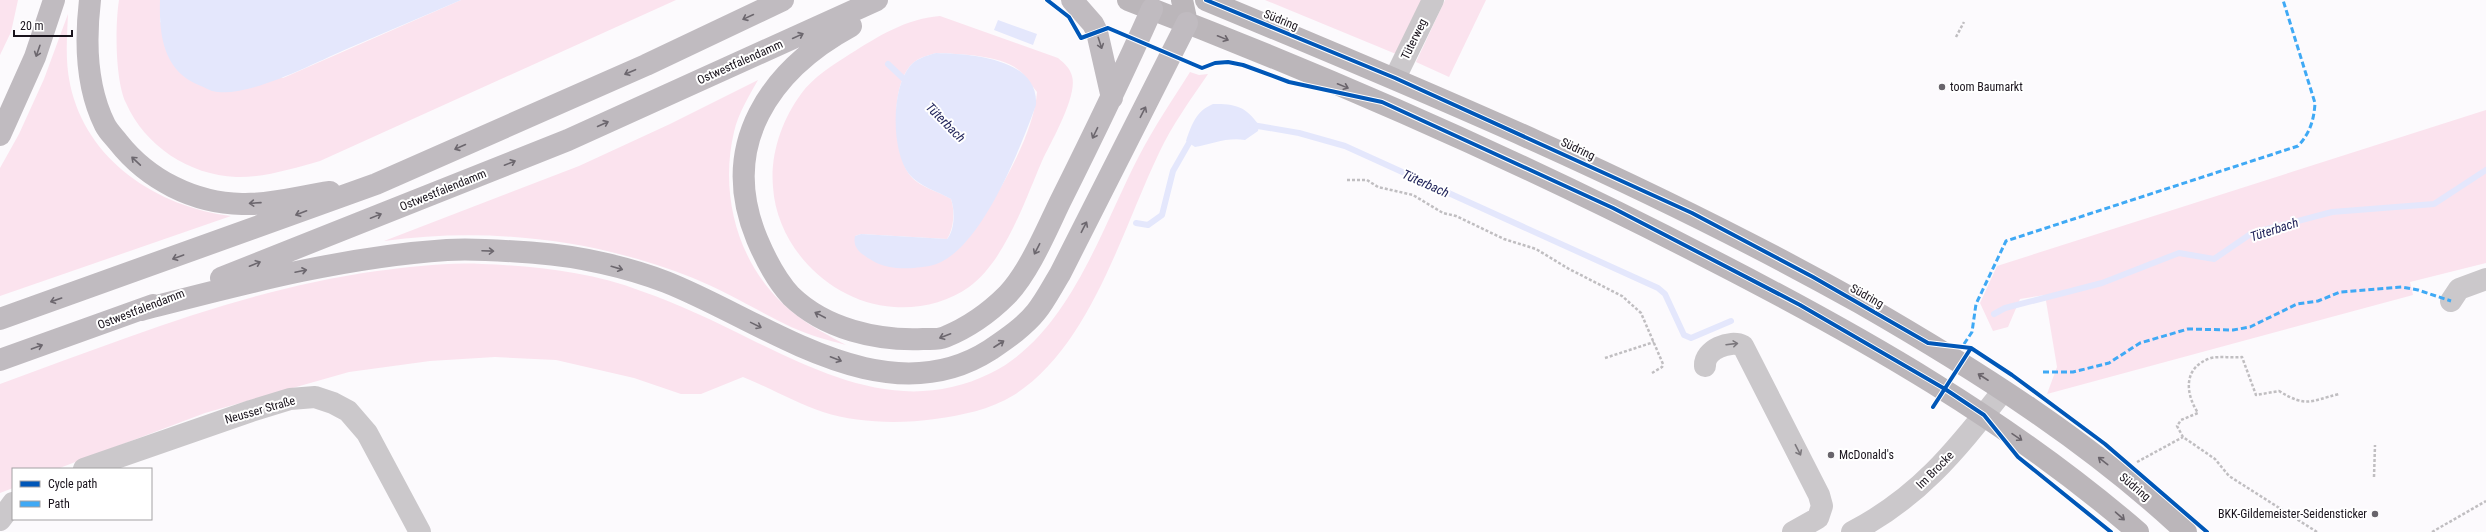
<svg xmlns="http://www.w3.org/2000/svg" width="2486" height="532" viewBox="0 0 2486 532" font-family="'Roboto Condensed',sans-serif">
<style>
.green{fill:#fbe3ee;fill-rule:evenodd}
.water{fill:#e4e7fc}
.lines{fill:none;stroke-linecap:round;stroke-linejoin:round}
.stream{stroke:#e4e7fc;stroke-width:6}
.path{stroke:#c0bec1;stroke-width:2.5;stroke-dasharray:3 2;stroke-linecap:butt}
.minor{stroke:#cbc8cb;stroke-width:22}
.major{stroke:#bbb6ba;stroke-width:22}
.highway{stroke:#c0bbc0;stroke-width:22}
.quiet{stroke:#3fa9f5;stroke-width:3;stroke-dasharray:6 3;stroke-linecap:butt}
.cycleway-casing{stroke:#fff;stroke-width:6}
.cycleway{stroke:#0057b8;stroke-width:4}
.oneway{stroke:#6c676e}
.oneway2{stroke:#6a646b}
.oneway3{stroke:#7b777c}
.poi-dot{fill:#68646b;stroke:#fff;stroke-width:1.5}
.labels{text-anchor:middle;stroke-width:4;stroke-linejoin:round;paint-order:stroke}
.street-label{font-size:12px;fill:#19131c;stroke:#fff}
.poi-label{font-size:12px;fill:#19131c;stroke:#fff;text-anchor:start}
.water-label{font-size:13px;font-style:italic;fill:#22255b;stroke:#fff}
</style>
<rect width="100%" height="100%" fill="#fcfafd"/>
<path class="green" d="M0 0H18L11 32 0 55Z
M119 0H160V22L283 78 461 0H676L320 161C294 168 264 178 236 177 189 175 145 146 126 103 115 80 115 25 119 0Z
M1265 0H1422L1396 54Z
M1445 0H1486L1449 77 1416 62Z
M68 14C67 37 65 61 70 84 86 161 158 207 231 216L0 296V168L19 134 44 79Z
M940 16 1058 58C1064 63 1070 68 1072 76 1078 96 1051 142 1042 161 1025 200 1005 261 969 287 948 302 920 309 894 307 832 303 777 249 773 187 770 154 782 120 801 94 813 77 833 65 850 54 879 36 905 19 940 16ZM936 53C959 54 1004 55 1021 72 1027 78 1032 86 1037 92 1034 139 987 216 956 251L855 236 861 234 947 239C954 229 955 210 951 199 938 191 918 187 909 174 893 150 890 85 912 64 919 57 927 56 936 53Z
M1190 72 1199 75 1208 74C1191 99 1172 125 1159 153 1122 230 1090 347 1014 395 989 410 963 415 935 419 899 424 857 423 823 412 796 403 770 388 743 377L701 394H681L634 378 556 360 495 357 430 361 349 372 205 413 57 469H13V488L0 493V384C124 339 246 289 377 271 411 267 447 262 482 264 535 266 591 272 641 291 679 304 714 321 750 339 828 377 906 415 991 373 1069 334 1101 229 1139 156 1154 127 1173 99 1190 72Z
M758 80C749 96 738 114 734 132 718 200 741 275 799 317 813 328 830 336 846 345 827 340 809 335 791 327 758 311 727 292 693 278 595 239 489 227 384 241L579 166 670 124Z
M2486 110V263L2410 282 2413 295 2047 394 2057 367 2045 295 2020 299 2008 327 1993 331 1980 303 1997 266Z"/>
<path class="water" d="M160 0H461C424 16 386 32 349 48 316 62 253 96 218 92 212 92 206 88 201 86 163 72 159 35 160 0Z
M998 20 1037 34 1033 45 994 30Z
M936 53C971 54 1039 58 1036 105 1020 149 984 241 941 262 934 266 922 267 914 268 900 269 885 268 873 261 863 255 852 249 855 236L861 234 947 239C955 230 955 210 951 199 937 191 920 187 909 174 891 151 891 88 910 66 917 58 926 56 936 53Z
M1213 104C1236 104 1245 106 1259 125L1258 131 1245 140C1227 137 1212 144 1195 147L1186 141C1192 124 1196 111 1213 104Z"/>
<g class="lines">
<path class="stream" d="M888 64 907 82
M1252 125 1299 133 1345 146 1658 288 1665 294 1684 335 1691 338 1731 321
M1136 223 1148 225 1162 215 1173 171 1189 143 1195 138
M1994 314 2005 308 2102 283 2179 253 2214 259 2252 233 2332 212 2434 204 2486 170"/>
<path class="path" d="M1956 37 1964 22
M1347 180H1367L1378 187 1413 195 1443 213 1456 216 1504 239 1536 249 1569 269 1622 296 1641 313 1663 364 1662 367 1652 373
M1605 358 1654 342
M2137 462 2183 437
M2374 477 2375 445
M2317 532 2229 476 2215 459 2183 437 2177 426 2181 420 2198 413C2185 393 2183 367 2211 358 2221 356 2232 358 2242 357L2256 395 2279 391C2307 408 2310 401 2339 394
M2432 532 2486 501"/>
<path class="minor" d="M1395 78 1433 0
M2451 301 2459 289 2486 279
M1705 366C1704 350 1730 339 1743 346L1819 495 1822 506 1818 518 1793 532
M84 469 251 411 290 399 315 397 333 403 348 411 367 433 420 532
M0 520 13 503
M1852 532C1920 497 1957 449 2003 391"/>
<path class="major" d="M1128 0C1327 76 1523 162 1712 260 1864 338 2008 420 2138 532
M1182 0 1187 23
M1206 0C1428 92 1650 185 1860 303 1975 369 2089 441 2186 532"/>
<path class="highway" d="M90 0C85 42 86 87 105 125 108 131 114 137 118 142 148 180 194 203 242 204 271 205 301 196 330 192
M1072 0 1093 24 1097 32 1112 98
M851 26C770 70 718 145 757 239 765 258 776 280 791 296 825 329 877 341 923 339 930 339 938 340 945 337 967 328 990 312 1007 295 1029 272 1046 231 1060 202 1092 138 1123 74 1152 9
M0 135 35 57 54 0
M221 278 568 140 877 0
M141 310C242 284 342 257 447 250 476 248 507 251 536 253 578 256 627 267 666 282 765 321 884 418 990 350 1006 339 1024 327 1036 312 1045 301 1052 287 1060 274L1187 23
M0 319 376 184 646 65 783 0
M0 360 153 305"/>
<path class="quiet" d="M1964 344 1972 332 1976 304 2006 241 2298 146C2310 133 2314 120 2315 103L2283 0
M2043 372H2073L2109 363 2140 343 2188 329 2233 330 2250 327 2297 304 2318 301 2340 292 2402 287 2418 290 2451 301"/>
<g class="cycleway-casing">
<path id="cycleway" d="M1047 0 1069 17 1081 38 1108 28 1202 68 1215 63 1228 62 1243 65 1289 82 1382 102 1613 208 1800 305 1945 389 1984 415 2018 457 2111 532
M1206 0 1395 78 1692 213 1813 277 1928 343 1971 348 2012 375 2105 444 2207 532
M1933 407 1971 348"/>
</g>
<use href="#cycleway" class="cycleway"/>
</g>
<defs><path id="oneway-shaft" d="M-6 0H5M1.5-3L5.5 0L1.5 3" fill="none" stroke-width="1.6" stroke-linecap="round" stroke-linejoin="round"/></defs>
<g class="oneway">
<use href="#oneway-shaft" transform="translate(748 17) rotate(155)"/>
<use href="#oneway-shaft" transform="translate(798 36) rotate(-25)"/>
<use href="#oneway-shaft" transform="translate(1100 43) rotate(72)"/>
<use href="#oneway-shaft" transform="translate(38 51) rotate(109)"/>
<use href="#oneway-shaft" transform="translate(630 72) rotate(157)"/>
<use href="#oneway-shaft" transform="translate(1143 112) rotate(-63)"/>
<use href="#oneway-shaft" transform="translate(603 124) rotate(-24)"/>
<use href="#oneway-shaft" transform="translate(1095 133) rotate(116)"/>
<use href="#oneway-shaft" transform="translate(460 147) rotate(156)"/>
<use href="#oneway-shaft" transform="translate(136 161) rotate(-137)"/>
<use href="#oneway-shaft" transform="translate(510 163) rotate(-22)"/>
<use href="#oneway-shaft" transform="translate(255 203) rotate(176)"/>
<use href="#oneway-shaft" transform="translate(301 213) rotate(159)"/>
<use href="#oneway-shaft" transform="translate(376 216) rotate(-22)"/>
<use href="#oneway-shaft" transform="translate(1084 227) rotate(-63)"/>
<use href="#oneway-shaft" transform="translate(1037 249) rotate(117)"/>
<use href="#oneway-shaft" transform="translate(488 251) rotate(2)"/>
<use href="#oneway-shaft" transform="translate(178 257) rotate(160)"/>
<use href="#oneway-shaft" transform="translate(255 264) rotate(-22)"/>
<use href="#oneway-shaft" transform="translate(617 268) rotate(16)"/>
<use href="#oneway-shaft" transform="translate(301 271) rotate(-12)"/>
<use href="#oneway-shaft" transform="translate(56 300) rotate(161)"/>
<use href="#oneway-shaft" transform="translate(820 315) rotate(-152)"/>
<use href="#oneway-shaft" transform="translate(756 325) rotate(26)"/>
<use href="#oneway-shaft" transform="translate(945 336) rotate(159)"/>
<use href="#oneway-shaft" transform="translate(999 344) rotate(-33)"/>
<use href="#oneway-shaft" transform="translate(37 347) rotate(-20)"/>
<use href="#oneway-shaft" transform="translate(836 359) rotate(21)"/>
</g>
<g class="oneway2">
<use href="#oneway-shaft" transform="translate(1223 38) rotate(22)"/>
<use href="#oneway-shaft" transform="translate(1343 86) rotate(22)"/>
<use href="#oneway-shaft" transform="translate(1983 377) rotate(-147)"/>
<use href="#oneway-shaft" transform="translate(2017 437) rotate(34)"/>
<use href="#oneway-shaft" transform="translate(2103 461) rotate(-142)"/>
<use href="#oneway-shaft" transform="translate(2120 516) rotate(41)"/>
</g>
<g class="oneway3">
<use href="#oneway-shaft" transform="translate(1732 344) rotate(-7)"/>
<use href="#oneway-shaft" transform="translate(1798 450) rotate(63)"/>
</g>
<g class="poi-dot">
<circle cx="1942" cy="87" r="4"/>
<circle cx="1831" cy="455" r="4"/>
<circle cx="2375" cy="514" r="4"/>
</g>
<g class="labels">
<g class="street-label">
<text transform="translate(1281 20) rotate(22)" y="4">Südring</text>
<text transform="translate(1414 39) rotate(-64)" y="4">Tüterweg</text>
<text transform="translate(740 62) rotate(-24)" y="4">Ostwestfalendamm</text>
<text transform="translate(1578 149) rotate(25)" y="4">Südring</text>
<text transform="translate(443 190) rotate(-22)" y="4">Ostwestfalendamm</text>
<text transform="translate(1867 296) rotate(29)" y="4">Südring</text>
<text transform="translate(141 309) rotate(-21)" y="4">Ostwestfalendamm</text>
<text transform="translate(260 410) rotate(-16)" y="4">Neusser Straße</text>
<text transform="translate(1935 470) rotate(-45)" y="4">Im Brocke</text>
<text transform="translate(2135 487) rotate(40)" y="4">Südring</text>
</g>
<g class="poi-label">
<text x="1950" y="91">toom Baumarkt</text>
<text x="1839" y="459">McDonald's</text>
<text x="2367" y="518" text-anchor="end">BKK-Gildemeister-Seidensticker</text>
</g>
<g class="water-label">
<text transform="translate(946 122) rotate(45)" y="5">Tüterbach</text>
<text transform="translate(1426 183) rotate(24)" y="5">Tüterbach</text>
<text transform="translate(2274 229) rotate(-18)" y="5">Tüterbach</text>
</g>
</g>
<rect x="12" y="468" width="140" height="52" fill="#ffffff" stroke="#a3a1a4"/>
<rect x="20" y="481" width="20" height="6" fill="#0057b8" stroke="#a3a1a4"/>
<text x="48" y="488" font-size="12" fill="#19131c">Cycle path</text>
<rect x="20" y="501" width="20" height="6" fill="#3fa9f5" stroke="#a3a1a4"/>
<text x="48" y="508" font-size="12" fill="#19131c">Path</text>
<path d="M14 30v6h58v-6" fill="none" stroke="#19131c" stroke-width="2"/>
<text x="20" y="30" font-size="12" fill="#19131c" stroke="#ffffff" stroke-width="3" paint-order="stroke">20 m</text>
</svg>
